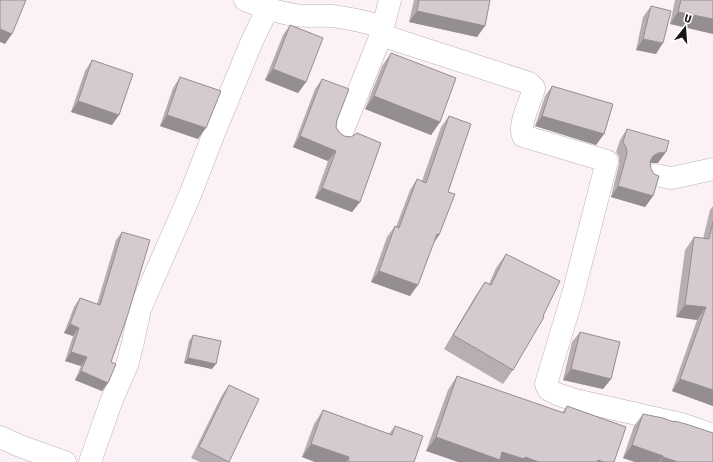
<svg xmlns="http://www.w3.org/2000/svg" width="713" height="462" viewBox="0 0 713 462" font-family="'Fira Sans Condensed',sans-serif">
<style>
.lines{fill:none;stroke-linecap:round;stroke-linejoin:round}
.minor-casing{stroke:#bab1b6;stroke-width:23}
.minor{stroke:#fff;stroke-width:22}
.wall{fill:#b6aeb2}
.shaded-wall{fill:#948d91}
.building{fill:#d4cacf;stroke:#948d91}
</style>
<rect width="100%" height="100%" fill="#fbf1f6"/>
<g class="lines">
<g class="minor-casing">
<path id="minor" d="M245 0C260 6 278 13 295 15 307 17 320 15 332 16 350 18 366 22 383 27
M381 35 529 83 534 88C531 101 518 124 523 136L607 161 573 294 546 384 549 390 557 394 575 400 681 424 713 435
M341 135 381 35 390 0
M655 175 671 178 695 173 713 169
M0 437 20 446 65 462
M90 462 111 402 127 365 133 342 140 309 190 195 214 133 252 41 268 8"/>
</g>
<use href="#minor" class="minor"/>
</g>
<path class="wall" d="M414 0H490L477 37 409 22Z
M675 0H713L670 24Z
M651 6 656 54 636 50 643 17Z
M290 25 306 82 298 93 265 80 283 35Z
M391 53 440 122 431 135 365 109 382 66Z
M92 60 112 125 71 112 85 71Z
M180 77 198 139 160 126 173 88Z
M322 79 337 120 336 127 339 132 344 136 360 202 352 212 315 198 328 161 293 147 315 89Z
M552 86 604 134 596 145 535 126 545 96Z
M449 116 448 192 439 235 434 243 410 296 371 282 387 237 395 226 396 227 410 190 417 179 422 181 441 127Z
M627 129 658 163H650L653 196 645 207 611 197 619 164V157L616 152 620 140Z
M713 206V406L672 391 697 320 676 317 685 250 694 237 703 239 710 210Z
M122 232 111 362 108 383 102 391 75 380 81 366 65 361 73 336 64 333 74 307 80 298 97 304 116 240Z
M506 254 513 370 503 384 444 349 476 295 485 282 489 284 496 268Z
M580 332 611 379 603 389 563 380 572 342Z
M193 335 212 369 184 363 189 341Z
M457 376 562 413 567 406 626 427 426 451 448 390Z
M229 385V462H200L191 458 222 395Z
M323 410 389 434 395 426 414 462H315L302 457 314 424Z
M643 414 673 422 674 421 713 462H635L623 458 634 426Z"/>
<path class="shaded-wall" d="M417 11 485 26 477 37 409 22Z
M678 12 713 19V34L670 24Z
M0 29 12 34 5 44 0 42Z
M643 39 663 43 656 54 636 50Z
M273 69 306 82 298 93 265 80Z
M374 96 440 122 431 135 365 109Z
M78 101 119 115 112 125 71 112Z
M167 115 206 128 198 139 160 126Z
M542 116 604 134 596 145 535 126Z
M300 136 336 151 328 161 293 147Z
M666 152 658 163H650L646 167 653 156 658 153Z
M618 186 653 196 645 207 611 197Z
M322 188 360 202 352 212 315 198Z
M437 234 439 235 432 245Z
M379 271 418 285 410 296 371 282Z
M685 305 706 307 697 320 676 317Z
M70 324 79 328 73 336 64 333Z
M71 352 87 357 81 366 65 361Z
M188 358 216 364 212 369 184 363Z
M571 369 611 379 603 389 563 380Z
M81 371 108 383 102 391 75 380Z
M680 379 713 390V406L672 391Z
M436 437 525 457 539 462H458L426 451Z
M311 444 349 457 346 462H315L302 457Z
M632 445 663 456 659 462H635L623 458Z
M663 457 678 462H660Z
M598 460 604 462H596Z"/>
<path class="building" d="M0 0H26L12 34 0 29Z
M419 0H490L485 26 417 11Z
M681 0H713V19L678 12Z
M651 6 671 11 663 43 643 39Z
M290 25 323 38 306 82 273 69Z
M391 53 456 78 440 122 374 96Z
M92 60 133 74 119 115 78 101Z
M180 77 221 91 206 128 167 115Z
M322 79 349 89 337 120 336 127 339 132 344 136 351 137 357 133 381 143 360 202 322 188 336 151 300 136Z
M552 86 613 104 604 134 542 116Z
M449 116 471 124 448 192 455 194 439 235 437 234 418 285 379 271 395 226 399 228 417 179 426 183Z
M627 129 669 141 666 152 658 153 653 156 650 162 651 169 654 174 659 176 653 196 618 186 627 153 626 147 623 142Z
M713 222V390L680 379 706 307 685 305 694 237 709 239Z
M122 232 150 240 128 314 111 362 116 364 108 383 81 371 87 357 71 352 79 328 70 324 80 298 100 305Z
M506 254 560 281 543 316 544 317 513 370 453 335 485 282 491 285Z
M580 332 620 342 611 379 571 369Z
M193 335 221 341 216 364 188 358Z
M457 376 564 413 567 406 626 427 614 462H604L598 460 597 462H539L525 457 524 459 502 452 500 460 436 437Z
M229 385 259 399 229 462 199 447Z
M323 410 392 435 395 426 423 436 414 462H348L349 457 311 444Z
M643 414 663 418 674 422V421L686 424 713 433V462H678L663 457V456L632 445Z"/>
<g transform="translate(685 28) rotate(17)" stroke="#ffffff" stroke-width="3" paint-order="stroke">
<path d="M0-3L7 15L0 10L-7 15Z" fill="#181516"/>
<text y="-6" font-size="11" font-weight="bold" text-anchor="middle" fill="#181516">U</text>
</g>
</svg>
